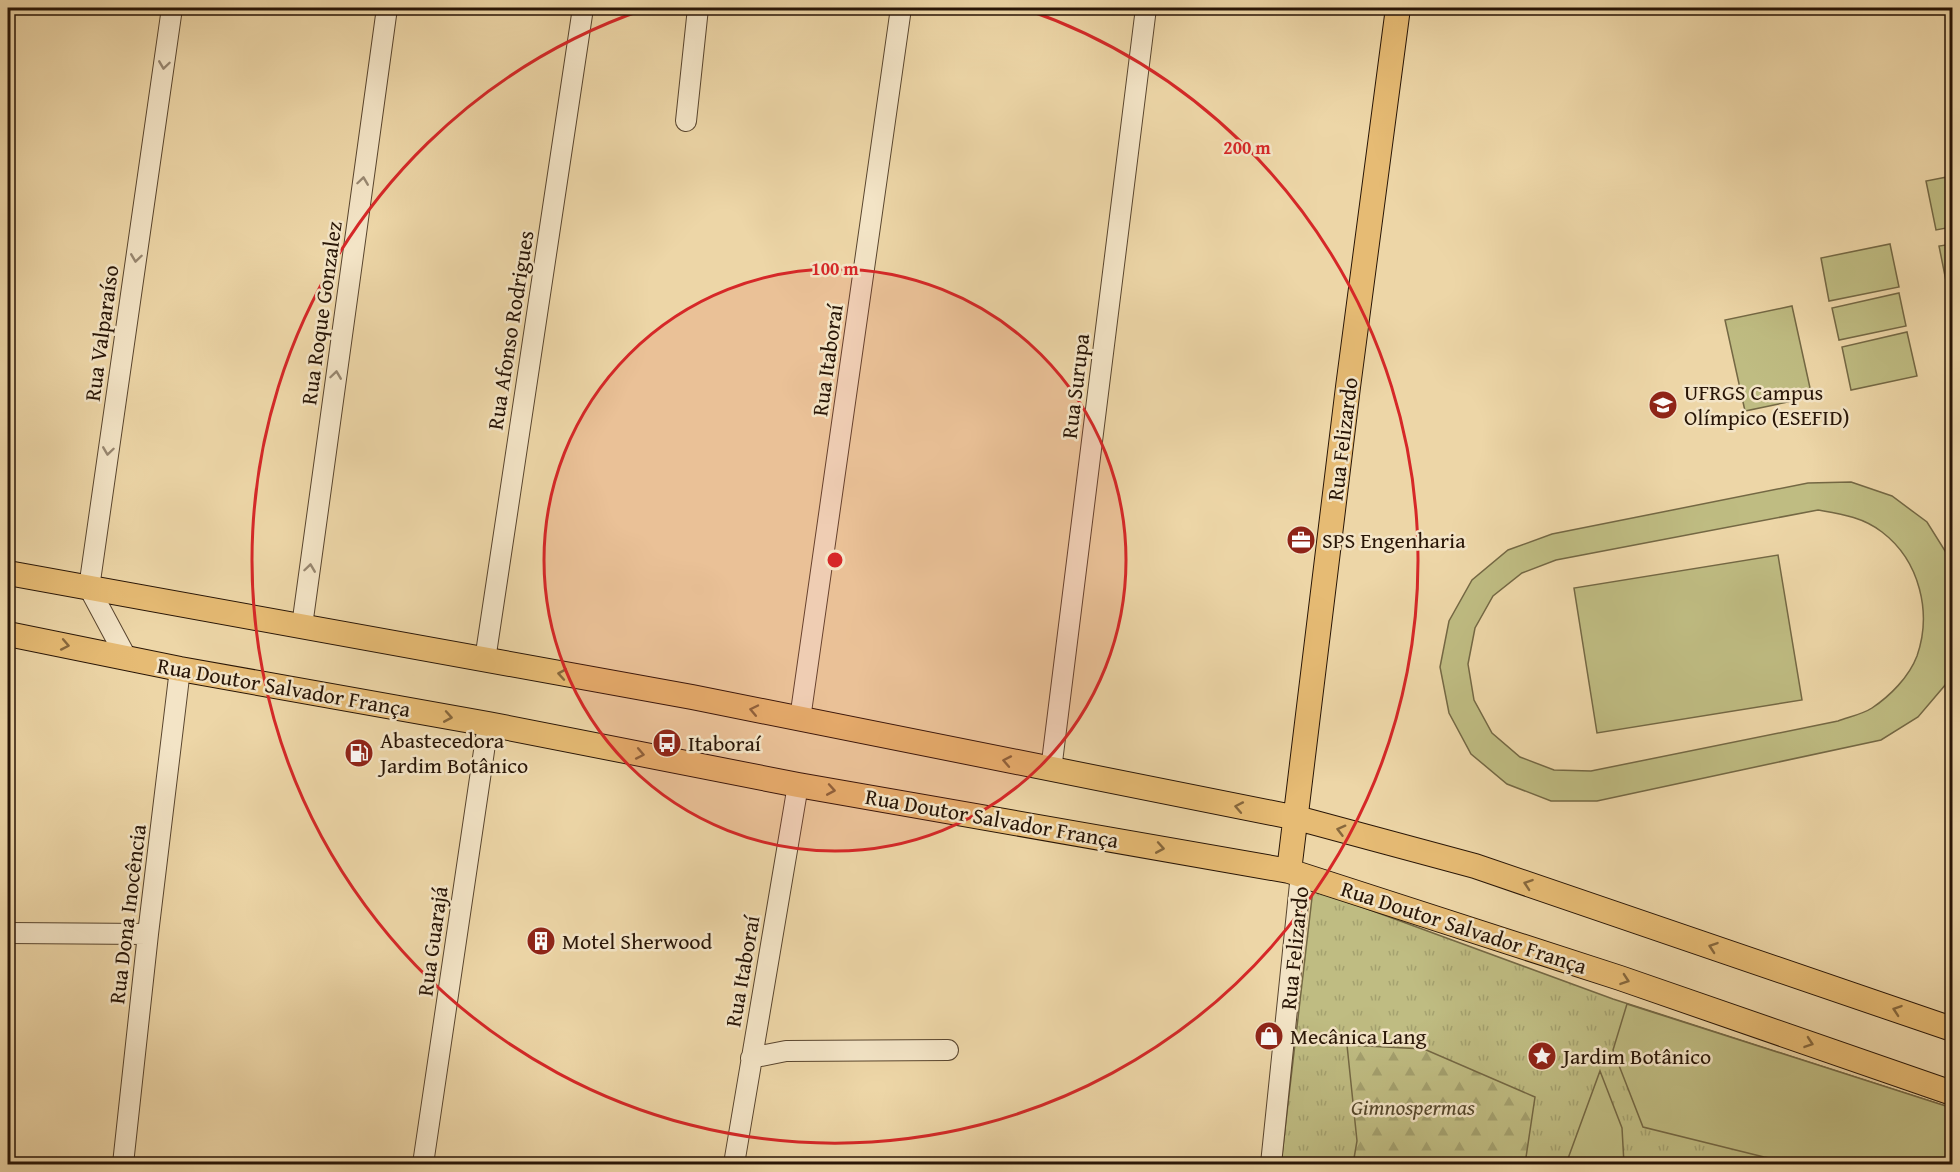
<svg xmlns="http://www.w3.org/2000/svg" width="1960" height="1172" viewBox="0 0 1960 1172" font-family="'Gentium Book Plus',serif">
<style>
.grass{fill:url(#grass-tufts);stroke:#746844;stroke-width:1.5}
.forest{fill:url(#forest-firs);stroke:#746844;stroke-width:1.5}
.garden{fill:#bfbc82;stroke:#746844;stroke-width:1.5;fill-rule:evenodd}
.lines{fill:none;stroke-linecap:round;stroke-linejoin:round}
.minor-casing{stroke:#59452e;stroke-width:22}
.major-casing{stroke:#281506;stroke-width:26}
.minor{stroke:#f3e4c6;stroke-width:20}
.major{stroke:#e6bb74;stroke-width:24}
.oneway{stroke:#988770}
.oneway2{stroke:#87683d}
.ring{fill:none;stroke:#d62828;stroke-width:3}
.labels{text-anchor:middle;stroke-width:5;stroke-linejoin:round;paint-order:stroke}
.street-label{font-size:22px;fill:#281506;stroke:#f3e4c6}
.poi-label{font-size:22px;fill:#281506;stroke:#f3e4c6;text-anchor:start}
.park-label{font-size:22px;font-style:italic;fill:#55472b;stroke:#f3e4c6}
.centre{fill:#d62828;stroke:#f3e4c6;stroke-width:3}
.ring-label{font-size:18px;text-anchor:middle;font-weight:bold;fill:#d62828;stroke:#f3e4c6;stroke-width:5;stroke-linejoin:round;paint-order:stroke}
</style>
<defs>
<pattern id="grass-tufts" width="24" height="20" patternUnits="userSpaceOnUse" patternTransform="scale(1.5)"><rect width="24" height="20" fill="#bfbc82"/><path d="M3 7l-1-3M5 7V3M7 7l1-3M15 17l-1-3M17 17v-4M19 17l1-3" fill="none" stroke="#a4a16f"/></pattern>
<pattern id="forest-firs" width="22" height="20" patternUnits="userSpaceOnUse" patternTransform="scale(1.5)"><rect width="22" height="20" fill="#bfbc82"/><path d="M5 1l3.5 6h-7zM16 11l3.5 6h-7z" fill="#a4a16f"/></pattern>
</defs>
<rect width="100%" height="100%" fill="#edd6a7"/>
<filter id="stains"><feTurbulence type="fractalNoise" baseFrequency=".00333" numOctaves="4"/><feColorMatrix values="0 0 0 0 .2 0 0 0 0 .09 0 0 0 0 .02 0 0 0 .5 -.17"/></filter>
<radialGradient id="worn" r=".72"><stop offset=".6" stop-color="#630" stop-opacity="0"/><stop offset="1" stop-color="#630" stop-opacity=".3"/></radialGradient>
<path class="grass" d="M1313 889 1613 999 1952 1108V1164H1281Z"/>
<path class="forest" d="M1347 1045 1424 1049 1535 1097 1525 1164H1353L1357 1141Z"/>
<path class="garden" d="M1952 176V227L1936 230 1926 181Z
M1890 244 1899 287 1829 301 1821 258Z
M1952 244V295L1949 296 1939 246Z
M1899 293 1906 326 1839 340 1832 308Z
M1792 306 1812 397 1745 411 1725 320Z
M1907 332 1917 376 1851 390 1842 347Z
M1851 482 1892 496 1927 522 1952 562V667L1946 684 1918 717 1881 740 1597 801H1551L1507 784 1471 754 1449 713 1440 667 1449 621 1472 580 1508 550 1552 534 1808 483ZM1818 510C1841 514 1863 517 1882 532 1920 561 1932 613 1917 656 1909 677 1890 696 1872 708 1863 714 1849 717 1838 721L1591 771 1554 770 1520 757 1492 733 1474 700 1468 664 1475 628 1493 596 1522 573 1556 560Z
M1778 555 1802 700 1597 733 1574 588Z
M1627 1004 1952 1108V1164H1802L1764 1157 1643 1127 1613 1050Z
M1600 1071 1622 1128 1624 1164H1566Z"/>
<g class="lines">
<g class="minor-casing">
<path id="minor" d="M686 121 698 8
M302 626 387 8
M126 657 89 588 172 8
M485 660 583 8
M800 719 901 8
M1051 770 1146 8
M8 933 148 934
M751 1058 786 1051 948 1050
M123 1164 148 934 180 669
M423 1164 488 724
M734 1164 798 785
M1271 1164 1301 874"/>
</g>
<g class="major-casing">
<path id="major" d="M8 573 692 697 1297 818 1475 866 1952 1029
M8 634 180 669 488 724 798 785 1289 871 1620 978 1952 1093
M1289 871 1348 387 1398 8"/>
</g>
<use href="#minor" class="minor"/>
<use href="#major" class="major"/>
</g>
<defs><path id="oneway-chevron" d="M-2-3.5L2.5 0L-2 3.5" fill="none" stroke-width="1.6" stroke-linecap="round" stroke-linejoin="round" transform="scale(1.5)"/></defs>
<g class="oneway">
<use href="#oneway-chevron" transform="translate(164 65) rotate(98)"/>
<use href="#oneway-chevron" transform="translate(363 181) rotate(-82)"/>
<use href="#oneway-chevron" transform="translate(136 258) rotate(98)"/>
<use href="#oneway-chevron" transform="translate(336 375) rotate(-82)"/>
<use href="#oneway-chevron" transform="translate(108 451) rotate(98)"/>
<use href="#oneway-chevron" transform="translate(310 568) rotate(-82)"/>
</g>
<g class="oneway2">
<use href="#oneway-chevron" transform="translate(65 645) rotate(11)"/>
<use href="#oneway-chevron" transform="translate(562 674) rotate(-170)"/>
<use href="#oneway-chevron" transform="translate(754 710) rotate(-168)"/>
<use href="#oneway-chevron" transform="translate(448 717) rotate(10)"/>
<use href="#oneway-chevron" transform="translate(640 754) rotate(11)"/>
<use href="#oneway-chevron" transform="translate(1007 761) rotate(-169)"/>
<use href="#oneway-chevron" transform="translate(831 790) rotate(10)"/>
<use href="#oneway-chevron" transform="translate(1239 807) rotate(-169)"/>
<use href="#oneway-chevron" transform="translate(1341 830) rotate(-165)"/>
<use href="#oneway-chevron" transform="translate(1160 848) rotate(10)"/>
<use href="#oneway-chevron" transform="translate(1528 884) rotate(-161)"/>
<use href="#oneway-chevron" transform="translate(1713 947) rotate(-161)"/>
<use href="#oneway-chevron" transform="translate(1625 980) rotate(19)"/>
<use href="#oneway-chevron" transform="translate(1897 1010) rotate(-161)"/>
<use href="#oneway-chevron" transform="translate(1809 1043) rotate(19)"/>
</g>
<circle cx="835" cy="560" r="291" fill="#d62828" fill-opacity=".12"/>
<g class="ring">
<circle cx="835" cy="560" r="291"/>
<path d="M1025 9A583 583 0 1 1 645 9"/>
</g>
<defs>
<g id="university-disc" transform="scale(1.5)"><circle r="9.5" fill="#8f2418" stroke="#f3e4c6"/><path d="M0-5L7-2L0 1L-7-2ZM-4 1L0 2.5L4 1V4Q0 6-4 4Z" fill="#fff"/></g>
<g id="office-disc" transform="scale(1.5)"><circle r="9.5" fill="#8f2418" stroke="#f3e4c6"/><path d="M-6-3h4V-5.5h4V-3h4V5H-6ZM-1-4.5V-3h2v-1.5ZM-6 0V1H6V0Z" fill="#fff"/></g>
<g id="bus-disc" transform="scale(1.5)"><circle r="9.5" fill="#8f2418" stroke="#f3e4c6"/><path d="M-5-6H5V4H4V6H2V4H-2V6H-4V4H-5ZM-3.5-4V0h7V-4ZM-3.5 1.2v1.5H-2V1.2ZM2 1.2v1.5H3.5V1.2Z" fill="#fff"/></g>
<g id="fuel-disc" transform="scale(1.5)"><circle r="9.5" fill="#8f2418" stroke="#f3e4c6"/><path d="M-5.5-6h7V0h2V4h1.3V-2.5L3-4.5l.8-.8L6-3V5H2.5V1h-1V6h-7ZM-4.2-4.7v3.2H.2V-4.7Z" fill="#fff"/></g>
<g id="building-disc" transform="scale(1.5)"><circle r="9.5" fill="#8f2418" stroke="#f3e4c6"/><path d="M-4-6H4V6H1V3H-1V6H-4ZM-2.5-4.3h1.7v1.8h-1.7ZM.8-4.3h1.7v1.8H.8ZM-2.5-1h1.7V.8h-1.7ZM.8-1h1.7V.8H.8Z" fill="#fff"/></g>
<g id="shop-disc" transform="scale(1.5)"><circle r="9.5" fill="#8f2418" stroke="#f3e4c6"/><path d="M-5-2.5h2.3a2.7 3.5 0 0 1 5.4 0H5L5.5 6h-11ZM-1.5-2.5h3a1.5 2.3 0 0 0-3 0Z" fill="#fff"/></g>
<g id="sight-disc" transform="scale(1.5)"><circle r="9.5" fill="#8f2418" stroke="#f3e4c6"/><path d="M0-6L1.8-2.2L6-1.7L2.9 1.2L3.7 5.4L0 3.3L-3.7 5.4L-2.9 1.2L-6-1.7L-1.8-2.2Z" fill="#fff"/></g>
</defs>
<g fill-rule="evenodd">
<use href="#university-disc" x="1663" y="405"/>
<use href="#office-disc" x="1301" y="540"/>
<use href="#bus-disc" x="667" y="743"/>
<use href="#fuel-disc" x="359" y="753"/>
<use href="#building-disc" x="541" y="941"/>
<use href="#shop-disc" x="1269" y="1036"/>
<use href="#sight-disc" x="1542" y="1056"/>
</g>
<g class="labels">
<g class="street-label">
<text transform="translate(321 313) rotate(-82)" y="8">Rua Roque Gonzalez</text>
<text transform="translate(510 330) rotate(-81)" y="8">Rua Afonso Rodrigues</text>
<text transform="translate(101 333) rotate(-82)" y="8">Rua Valparaíso</text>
<text transform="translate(827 360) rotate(-82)" y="8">Rua Itaboraí</text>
<text transform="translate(1075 386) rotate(-83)" y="8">Rua Surupa</text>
<text transform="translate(1342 439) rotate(-83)" y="8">Rua Felizardo</text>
<text transform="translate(284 687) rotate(10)" y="8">Rua Doutor Salvador França</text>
<text transform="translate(992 818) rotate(10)" y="8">Rua Doutor Salvador França</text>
<text transform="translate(127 914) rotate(-83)" y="8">Rua Dona Inocência</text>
<text transform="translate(1464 927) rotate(18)" y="8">Rua Doutor Salvador França</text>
<text transform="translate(432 941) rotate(-82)" y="8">Rua Guarajá</text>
<text transform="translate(1294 948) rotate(-84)" y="8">Rua Felizardo</text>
<text transform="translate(742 971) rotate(-80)" y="8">Rua Itaboraí</text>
</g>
<g class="poi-label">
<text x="1684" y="400">UFRGS Campus<tspan x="1684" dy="25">Olímpico (ESEFID)</tspan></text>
<text x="1322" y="548">SPS Engenharia</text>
<text x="380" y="748">Abastecedora<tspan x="380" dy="25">Jardim Botânico</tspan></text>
<text x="688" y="751">Itaboraí</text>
<text x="562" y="949">Motel Sherwood</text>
<text x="1290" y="1044">Mecânica Lang</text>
<text x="1563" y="1064">Jardim Botânico</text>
</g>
<g class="park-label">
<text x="1413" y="1115">Gimnospermas</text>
</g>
</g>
<circle cx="835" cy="560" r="9" class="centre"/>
<g class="ring-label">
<text x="1247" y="154">200 m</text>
<text x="835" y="275">100 m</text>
</g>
<rect width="1960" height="1172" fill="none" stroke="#edd6a7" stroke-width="30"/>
<rect x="9" y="9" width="1942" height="1154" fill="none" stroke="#281506" stroke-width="3"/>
<rect x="15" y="15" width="1930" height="1142" fill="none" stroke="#281506" stroke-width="1.5"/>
<rect width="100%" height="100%" filter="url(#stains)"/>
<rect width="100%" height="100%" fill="url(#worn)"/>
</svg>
